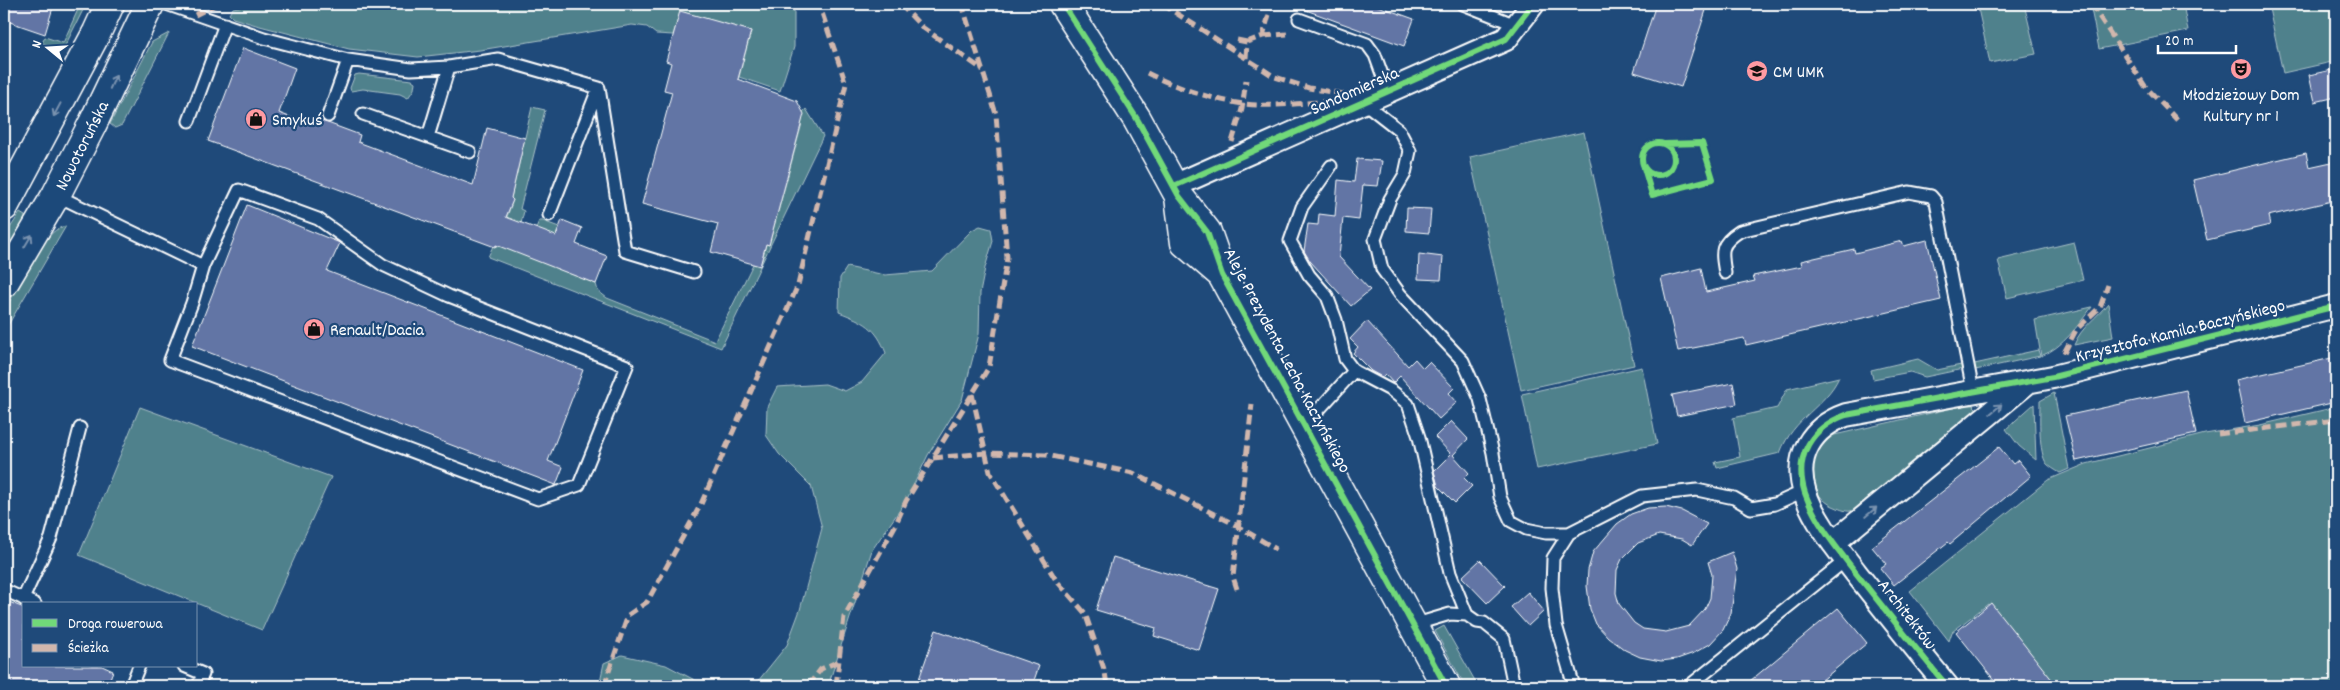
<svg xmlns="http://www.w3.org/2000/svg" width="2340" height="690" viewBox="0 0 2340 690" font-family="Dekko,sans-serif">
<style>
.green{fill:#50818c;stroke:#a8c0c6}
.building{fill:#6275a5;stroke:#fff}
.lines{fill:none;stroke-linecap:round;stroke-linejoin:round}
.service-casing{stroke:#fff;stroke-width:15}
.minor-casing{stroke:#fff;stroke-width:26}
.tertiary-casing{stroke:#fff;stroke-width:31}
.secondary-casing{stroke:#fff;stroke-width:31}
.service{stroke:#1f4a7a;stroke-width:11}
.minor{stroke:#1f4a7a;stroke-width:22}
.tertiary{stroke:#1f4a7a;stroke-width:28}
.secondary{stroke:#1f4a7a;stroke-width:28}
.quiet{stroke:#d1b7ad;stroke-width:5;stroke-dasharray:10 5;stroke-linecap:butt}
.cycleway-casing{stroke:#1f4a7a;stroke-width:9}
.cycleway{stroke:#71d979;stroke-width:6}
.oneway{stroke:#7992af}
.labels{text-anchor:middle;stroke-width:4.5;stroke-linejoin:round;paint-order:stroke}
.poi-label{font-size:18px;fill:#fff;stroke:#1f4a7a;text-anchor:start}
.street-label{font-size:18px;fill:#fff;stroke:#1f4a7a}
</style>
<rect width="100%" height="100%" fill="#1f4a7a"/>
<filter id="ink" filterUnits="userSpaceOnUse"><feTurbulence type="fractalNoise" baseFrequency=".02" numOctaves="2"/><feDisplacementMap in="SourceGraphic" scale="10" xChannelSelector="R" yChannelSelector="G"/><feConvolveMatrix kernelMatrix="1 2 1 2 8 2 1 2 1" color-interpolation-filters="sRGB"/></filter>
<g filter="url(#ink)">
<path class="green" d="M255 4H794V47L780 91 739 77 751 31 680 12 673 35 656 34 647 27 632 25 480 50 418 57 349 49 256 25 233 18 229 14 233 8Z
M1977 4H2024L2036 54 1990 63Z
M2090 4H2183L2188 31 2099 49Z
M2268 4H2336V61L2283 73Z
M80 5 85 6 63 50 42 43 45 37 63 43Z
M169 33 122 125 115 128 110 124 152 42Z
M359 74 412 80 415 82 414 89 408 98 400 94 363 89 351 91 350 88 355 75Z
M532 107 545 110 520 209 524 211 519 232 527 249 539 221H543L559 227 556 236 531 258 596 284 598 291 607 298 715 341 753 264 761 265 766 244 769 245 801 127 803 112 806 109 823 136 721 348 488 257 493 246 496 247 513 200 511 198Z
M1584 132 1634 365 1521 390 1470 157Z
M20 213 25 216V220L4 257V237Z
M66 226 4 332V311L43 244C50 235 55 228 66 226Z
M980 226 991 229 993 241 985 268 980 293 979 334 962 400 928 455 906 501 872 550 828 686H754L787 645 800 610 822 528 811 486 779 454 766 435 767 407 777 387 825 384 845 391 862 382 886 353C876 327 865 322 839 312L840 278 847 267 885 275 932 271 972 230Z
M2074 242 2083 280 2007 298 1998 260Z
M2108 303 2113 337 2074 345C2081 327 2097 318 2108 303Z
M2092 307C2077 326 2064 347 2041 356L2035 320Z
M2038 350 2040 356 1971 371 1970 365Z
M1918 359 1937 370 1961 365 1963 369 1925 377 1910 372 1873 379 1871 370Z
M1642 367 1657 444 1537 469 1522 394Z
M1839 377C1826 406 1793 418 1780 453L1717 468 1715 462 1740 457 1733 418 1777 408 1787 389Z
M2054 393 2069 469 2060 473C2055 470 2050 467 2047 464 2038 453 2040 416 2040 401Z
M2034 404 2036 460 2019 446 2006 429Z
M1966 405H1973L1977 409 1976 416 1866 506C1861 507 1856 510 1851 511 1845 512 1838 508 1833 506 1811 496 1803 466 1818 447 1821 443 1826 440 1830 436Z
M140 407 331 477 262 630 79 555Z
M2336 407V681L2330 686H2054L1988 604 1952 632 1949 641 1910 591 2048 480 2086 464 2205 434 2260 425Z
M1444 626 1478 686H1465L1435 631Z
M622 655 666 665 706 686H599L604 663Z"/>
<path class="building" d="M4 4H54L45 34 4 20Z
M1296 4H1372L1414 19 1404 46 1295 6Z
M1656 4H1708L1681 87 1634 72Z
M680 11 751 31 738 79 797 101 804 114 769 245 766 244 760 266 711 252 718 224 642 204 672 92 664 90 671 63 666 61Z
M243 48 295 68 279 113 311 125 317 119 360 135 358 142 473 185 487 128 525 138 511 198 513 200 506 217 556 236 562 220 582 228 576 244 607 256 596 284 496 245 495 247 208 141Z
M2336 69V97L2315 102 2309 75Z
M2306 153 2309 167 2336 161V200L2268 216 2270 225 2207 240 2193 180Z
M1357 159 1382 161 1378 186 1363 185 1359 220 1343 218 1339 257 1370 290 1351 306 1310 261 1304 251 1308 224 1318 225 1319 214 1335 216 1338 180 1354 182Z
M247 205 340 243 327 271 583 370 548 461 563 467 556 485 192 346Z
M1407 208 1431 209 1429 233 1406 231Z
M1927 240 1941 300 1746 345 1744 338 1678 351 1661 278 1701 268 1706 292 1755 281 1753 276 1802 266 1801 261 1854 249 1855 253 1902 241 1904 246Z
M1419 254 1443 257 1441 280 1418 279Z
M1367 321 1408 366 1415 359 1423 368 1429 362 1454 388 1449 393 1457 402 1439 419 1400 376 1393 383 1385 374 1382 377 1371 371 1353 353 1358 347 1350 339Z
M2336 357V402L2245 423 2236 380Z
M1733 383 1737 404 1677 416 1672 395Z
M2186 390 2196 434 2076 461 2065 416Z
M1451 421 1468 439 1453 455 1469 473 1464 478 1472 486 1455 503 1438 486 1434 471 1451 454 1435 437Z
M1999 447 2013 464 2018 460 2031 476 1950 544 1948 542 1894 585 1880 568 1886 564 1872 547Z
M1666 507 1682 511 1707 524 1692 545 1682 539 1659 535 1638 543 1622 559 1617 570 1616 593 1619 604 1634 623 1643 629 1666 632 1689 626 1705 609 1710 598 1712 575 1708 562 1732 552 1737 569 1731 613 1723 630 1710 644 1694 653 1677 659 1661 661 1640 657 1625 650 1608 637 1596 624 1590 609 1587 586 1588 570 1593 552 1617 524 1631 514 1648 508Z
M1113 557 1219 589 1199 650 1154 636 1156 628 1096 610Z
M1480 560 1505 586 1487 603 1462 577Z
M1528 592 1544 611 1528 626 1511 607Z
M4 600 24 608V666H102L113 671 107 686H4Z
M1991 603 2057 686H1999L1956 632Z
M1838 608 1867 643 1815 686H1744Z
M936 630 1039 666 1032 686H929L918 682Z"/>
<g class="lines">
<g class="service-casing">
<path id="service" d="M166 4 264 38 348 60 411 69 449 67 498 59 599 88 625 251 694 272
M1463 4 1516 25
M1299 19 1367 44 1375 55 1388 91
M1363 102 1399 130 1410 151 1405 174 1390 199 1375 239 1382 269 1400 294 1463 361 1480 399 1493 453 1500 497 1511 521 1526 529 1546 533H1569
M363 114 428 137 449 67
M328 116 348 60
M189 121 225 24
M428 137 470 152
M1331 166 1302 207 1290 241 1309 275 1327 296 1336 320 1345 359 1354 371 1392 391 1408 404 1419 437 1450 573 1467 615 1477 622 1484 623 1504 639 1514 686
M56 195 203 266 239 190 318 219 383 265 449 296 627 366 579 485 538 499 170 360 192 303 203 266
M549 215 598 89
M1725 273C1721 250 1720 244 1740 231L1909 192 1931 196 1936 202 1973 391
M1304 426 1354 371
M4 590 35 604
M23 599 51 538 80 428
M1413 625 1450 614 1467 615
M184 666 203 674 198 686
M1573 683 1556 625 1552 588 1553 558 1569 533 1642 496 1697 490 1734 498 1751 508 1775 504 1804 491
M131 686 139 666
M1689 686 1846 560"/>
</g>
<g class="minor-casing">
<path id="minor" d="M1174 186 1506 39 1533 4
M1833 543 2028 382
M1947 686C1916 649 1886 611 1856 573 1837 548 1815 522 1805 493 1793 456 1812 427 1846 415L2053 377 2336 306"/>
</g>
<g class="tertiary-casing">
<path id="tertiary" d="M1063 4 1137 119 1179 196 1207 232 1222 275 1446 686
M1179 197 1185 243 1221 274"/>
</g>
<g class="secondary-casing">
<g id="secondary">
<path d="M4 207 97 32 110 4"/>
<path id="s1" d="M4 283 56 195 92 125 150 4"/>
</g>
</g>
<use href="#service" class="service"/>
<use href="#minor" class="minor"/>
<use href="#tertiary" class="tertiary"/>
<use href="#secondary" class="secondary"/>
<path class="quiet" d="M900 4 922 27 983 70
M1162 4 1275 77 1309 88 1343 94
M2091 4 2145 86 2179 122
M195 15 217 4
M1263 36 1287 34
M1237 40 1247 42
M1246 58 1247 42 1263 36 1272 4
M1147 73C1177 88 1223 104 1257 105 1281 106 1306 103 1330 101
M1232 142 1242 109 1246 80
M2064 353 2076 330 2100 307 2108 285
M972 394 990 472 1056 580 1085 613 1105 672 1107 686
M2218 434 2336 420
M933 458 986 453 1046 455 1133 473 1232 523 1276 549
M1237 589 1233 577 1252 404
M604 686 628 615 647 602 701 504 798 285 846 84 819 4
M808 686 821 669 839 661
M836 686 844 617 895 526 906 501 989 367 1007 258 996 114 962 4"/>
<g class="cycleway-casing">
<path id="cycleway" d="M1063 4 1137 119 1179 196 1207 232 1222 275 1446 686
M1642 159a16 16 0 1 1 32 0a16 16 0 1 1-32 0Z
M1644 168 1652 195 1713 179 1702 143 1664 144
M1174 186 1506 39 1533 4
M1947 686C1916 649 1886 611 1856 573 1837 548 1815 522 1805 493 1793 456 1812 427 1846 415L2053 377 2336 306"/>
</g>
<use href="#cycleway" class="cycleway"/>
</g>
<defs><path id="oneway-shaft" d="M-6 0H5M1.5-3L5.5 0L1.5 3" fill="none" stroke-width="1.6" stroke-linecap="round" stroke-linejoin="round" transform="scale(1.25)"/></defs>
<g class="oneway">
<use href="#oneway-shaft" transform="translate(113 82) rotate(-65)"/>
<use href="#oneway-shaft" transform="translate(57 110) rotate(118)"/>
<use href="#oneway-shaft" transform="translate(28 241) rotate(-59)"/>
<use href="#oneway-shaft" transform="translate(1996 409) rotate(-40)"/>
<use href="#oneway-shaft" transform="translate(1871 512) rotate(-40)"/>
</g>
</g>
<defs>
<g id="theatre-disc" transform="scale(1.125)"><circle r="9.5" fill="#ff9aa2" stroke="#1f4a7a"/><path d="M-5-5.5Q0-4 5-5.5V0Q5 5 0 6Q-5 5-5 0ZM-3.3-2.5H-1v1.5H-3.3ZM1-2.5H3.3v1.5H1ZM-2.8 1Q0 5.5 2.8 1Z" fill="#111"/></g>
<g id="university-disc" transform="scale(1.125)"><circle r="9.5" fill="#ff9aa2" stroke="#1f4a7a"/><path d="M0-5L7-2L0 1L-7-2ZM-4 1L0 2.5L4 1V4Q0 6-4 4Z" fill="#111"/></g>
<g id="shop-disc" transform="scale(1.125)"><circle r="9.5" fill="#ff9aa2" stroke="#1f4a7a"/><path d="M-5-2.5h2.3a2.7 3.5 0 0 1 5.4 0H5L5.5 6h-11ZM-1.5-2.5h3a1.5 2.3 0 0 0-3 0Z" fill="#111"/></g>
</defs>
<g fill-rule="evenodd">
<use href="#theatre-disc" x="2241" y="69"/>
<use href="#university-disc" x="1757" y="71"/>
<use href="#shop-disc" x="256" y="119"/>
<use href="#shop-disc" x="314" y="329"/>
</g>
<g class="labels">
<g class="poi-label">
<text x="1773" y="77">CM UMK</text>
<text x="2241" y="100" text-anchor="middle">Młodzieżowy Dom<tspan x="2241" dy="21">Kultury nr 1</tspan></text>
<text x="272" y="125">Smykuś</text>
<text x="330" y="335">Renault/Dacia</text>
</g>
<g class="street-label">
<text transform="translate(1354 90) rotate(-24)" y="6">Sandomierska</text>
<text dy="6" stroke="none"><textPath href="#s1" startOffset="158">Nowotoruńska</textPath></text>
<text transform="translate(2180 330) rotate(-14)" y="6">Krzysztofa Kamila Baczyńskiego</text>
<text transform="translate(1288 360) rotate(62)" y="6">Aleje Prezydenta Lecha Kaczyńskiego</text>
<text transform="translate(1908 614) rotate(52)" y="6">Architektów</text>
</g>
</g>
<rect width="2340" height="690" fill="none" stroke="#1f4a7a" stroke-width="20"/>
<rect x="10" y="10" width="2320" height="670" fill="none" stroke="#fff" stroke-width="2" filter="url(#ink)"/>
<rect x="22" y="602" width="175" height="65" fill="#1f4a7a" stroke="#7992af"/>
<rect x="32" y="619" width="25" height="8" fill="#71d979" stroke="#7992af"/>
<text x="68" y="628" font-size="15" fill="#ffffff">Droga rowerowa</text>
<rect x="32" y="644" width="25" height="8" fill="#d1b7ad" stroke="#7992af"/>
<text x="68" y="652" font-size="15" fill="#ffffff">Ścieżka</text>
<g transform="translate(48 48) rotate(288)" stroke="#1f4a7a" stroke-width="4" paint-order="stroke">
<path d="M0-4L9 19L0 12L-9 19Z" fill="#ffffff"/>
<text y="-8" font-size="14" font-weight="bold" text-anchor="middle" fill="#ffffff">N</text>
</g>
<path d="M2158 45v8h78v-8" fill="none" stroke="#ffffff" stroke-width="2.5"/>
<text x="2165" y="45" font-size="15" fill="#ffffff" stroke="#1f4a7a" stroke-width="4" paint-order="stroke">20 m</text>
</svg>
